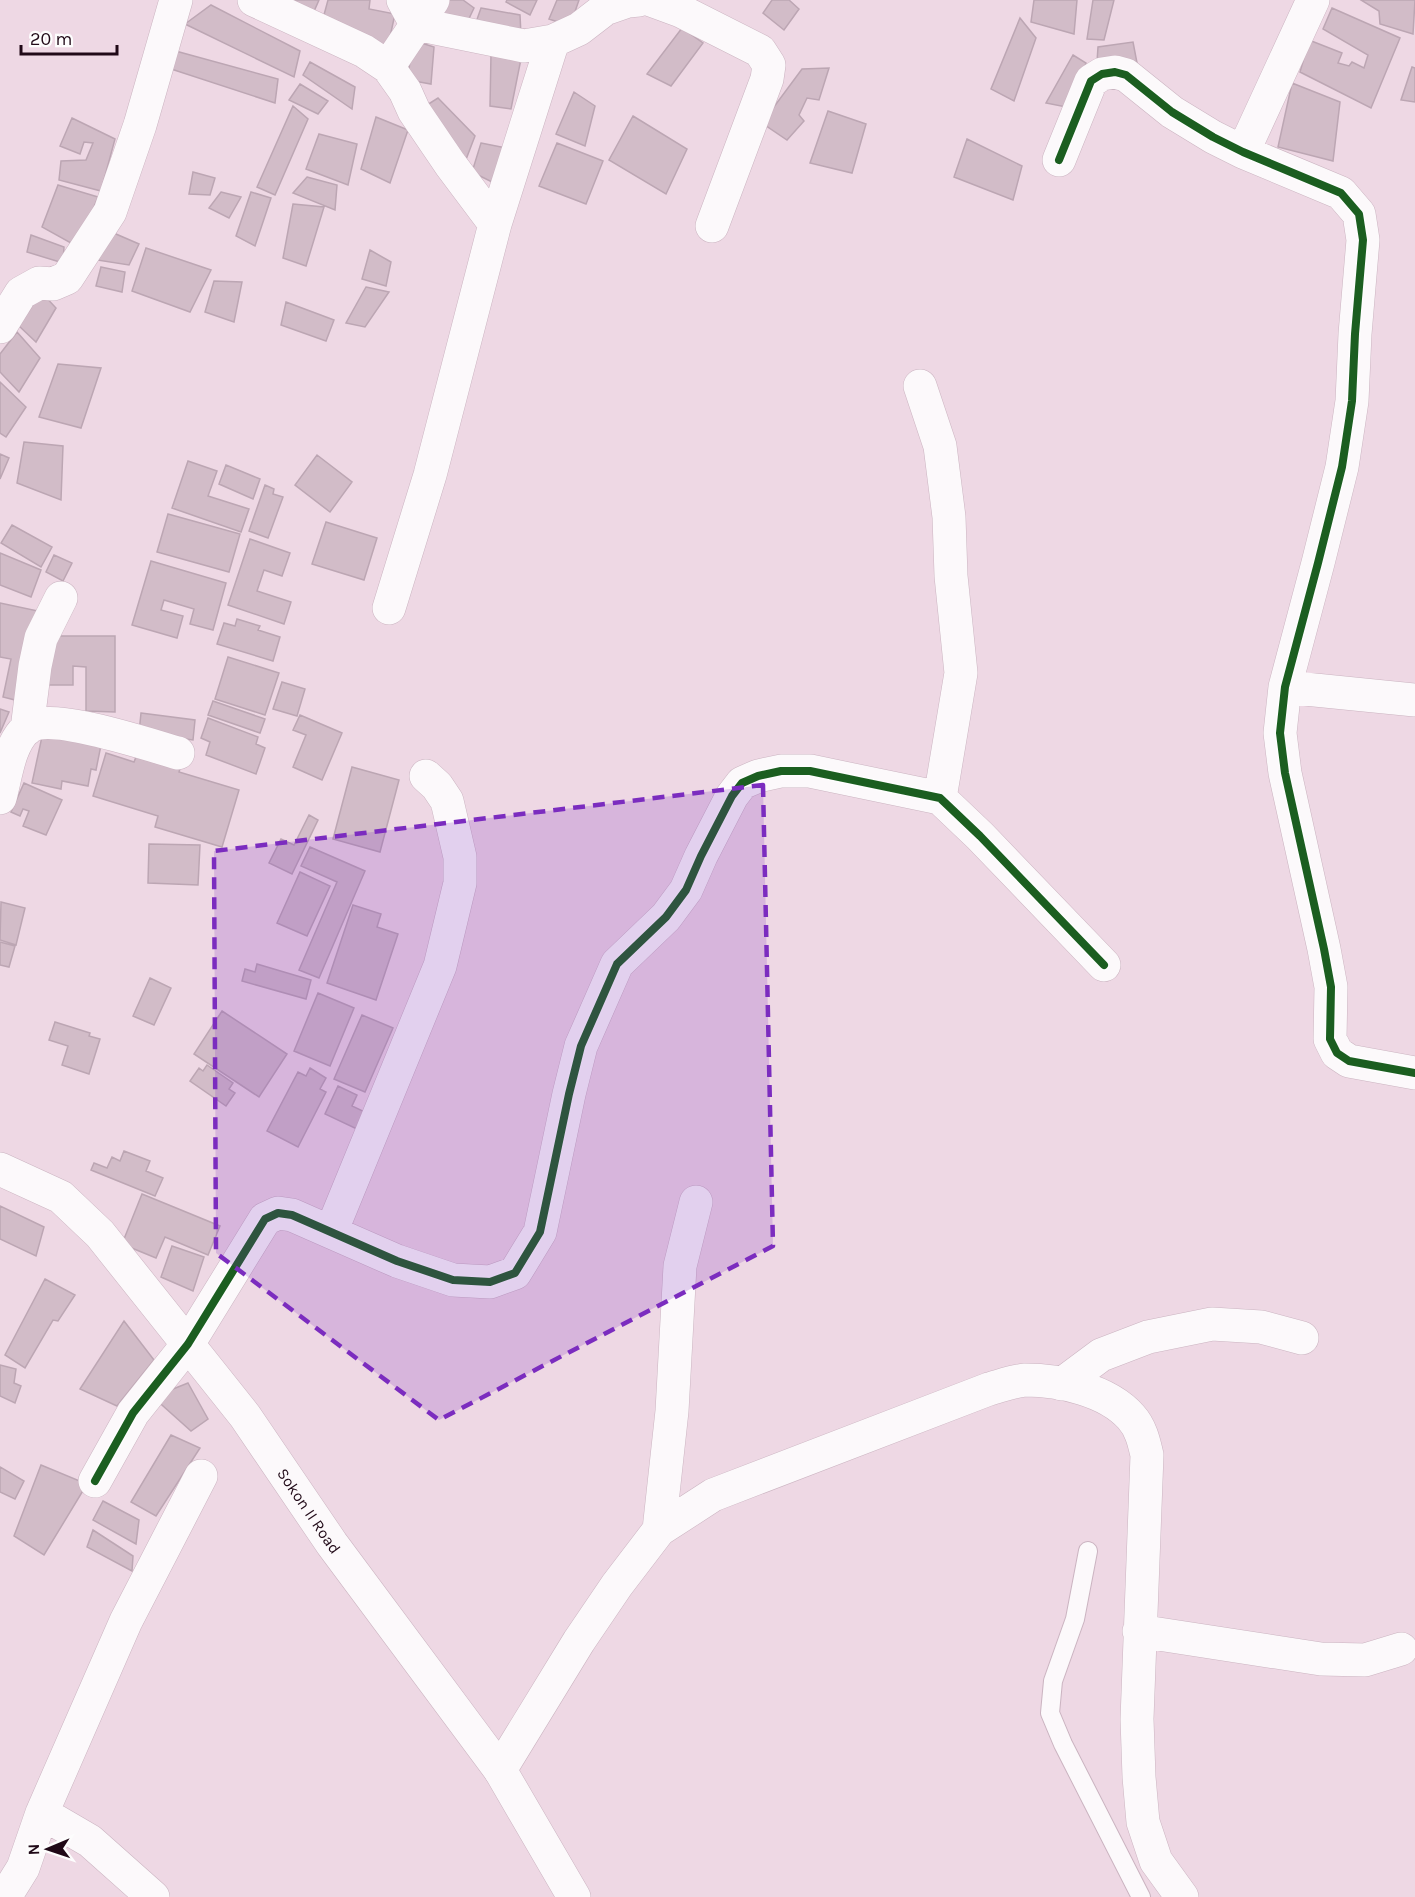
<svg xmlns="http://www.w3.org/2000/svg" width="1415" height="1897" viewBox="0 0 1415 1897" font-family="Karla,sans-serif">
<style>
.building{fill:#d2bcc8;stroke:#bca6b3;stroke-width:1.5}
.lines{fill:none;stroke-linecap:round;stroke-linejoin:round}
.service-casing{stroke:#cbb4c1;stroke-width:20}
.minor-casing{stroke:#cbb4c1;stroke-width:34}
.tertiary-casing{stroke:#cbb4c1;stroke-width:34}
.service{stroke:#fcf9fb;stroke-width:18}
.minor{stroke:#fcf9fb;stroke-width:33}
.tertiary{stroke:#fcf9fb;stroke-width:33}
.cycleway-casing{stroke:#fdfdfd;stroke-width:11}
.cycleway{stroke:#1b5e20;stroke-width:8}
.marked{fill:#7b2cbf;fill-opacity:0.2;stroke:#7b2cbf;stroke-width:4.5;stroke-dasharray:12 8;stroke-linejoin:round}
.labels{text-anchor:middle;stroke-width:4.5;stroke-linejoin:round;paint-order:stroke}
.street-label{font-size:16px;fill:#200917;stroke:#fdfdfd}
</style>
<rect width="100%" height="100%" fill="#eed8e4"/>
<path class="building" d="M284 0H319L312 16Z
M328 0H370L369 9 395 14 388 46 321 26Z
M445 0H463L474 8 464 29 439 18Z
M507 0H537L530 15 506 2Z
M557 0H579L570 26 549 19Z
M772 0H789L799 9 784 30 763 13Z
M1034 0H1077L1074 34 1031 22Z
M1093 0H1114L1104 40 1087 39Z
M1361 0H1415L1413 34 1380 24 1379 11Z
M211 5 300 51 294 77 185 24Z
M481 8 520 15 521 35 474 28Z
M1332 8 1400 38 1371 108 1300 72 1309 40 1342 53 1338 63 1349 66 1352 62 1364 68 1368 55 1323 29Z
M1020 18 1036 38 1014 101 991 89Z
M682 28 703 43 671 86 647 74Z
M412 40 434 47 431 84 408 80Z
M1133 42 1138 68 1097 62 1098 47Z
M172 50 278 79 275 103 168 68Z
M491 54H522L511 109 490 106Z
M1073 55 1086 63 1071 108 1046 103Z
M310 62 355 87 352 109 303 75Z
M1412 67 1415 68V102L1401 100Z
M829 68 819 100 807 98 799 115 804 121 787 140 762 123 802 69Z
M1292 83 1340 102 1333 161 1278 147Z
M300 84 328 101 318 114 289 100Z
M574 92 595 106 585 146 556 134Z
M438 98 475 136 465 162 419 110Z
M293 106 308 119 275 195 257 187Z
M828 111 866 124 852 173 810 163Z
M633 116 687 149 666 194 609 160Z
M376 117 408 130 390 183 361 169Z
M72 118 115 139 101 191 59 180 61 161 86 160 93 143 84 142 80 154 60 146Z
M319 134 357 144 348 185 306 169Z
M967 139 1022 166 1013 200 954 177Z
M481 143 516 150 504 188 472 172Z
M557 143 603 161 586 204 539 186Z
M193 172 215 178 210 195 189 194Z
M307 177 337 185 335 210 293 193Z
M58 185 98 197 78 247 42 227Z
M221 192 241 197 229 218 209 208Z
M251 192 271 198 255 246 236 236Z
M293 204 324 207 306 266 283 258Z
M109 231 139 244 129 265 97 260Z
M31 235 64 247 63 263 27 252Z
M146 248 211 270 190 312 132 291Z
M370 250 391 262 386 286 362 279Z
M101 267 125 272 122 292 96 286Z
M214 281 242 282 234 322 205 312Z
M366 287 389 292 365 327 346 323Z
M41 292 56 308 36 342 19 326Z
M286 302 334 320 326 341 281 325Z
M17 332 40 358 19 392 0 372V354Z
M58 364 101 368 81 428 39 417Z
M0 382 26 407 6 437 0 433Z
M24 442 63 446 61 500 17 483Z
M0 454 9 458 0 479Z
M317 455 352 482 330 512 295 485Z
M188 461 217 471 208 496 249 509 241 532 172 508Z
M226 465 260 479 253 499 219 484Z
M265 485 274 489 273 494 283 497 268 538 249 531Z
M168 514 240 534 229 572 157 552Z
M326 522 377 538 364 580 312 564Z
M12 525 52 547 41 567 1 543Z
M250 539 290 553 282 576 264 570 257 591 291 602 284 624 228 605Z
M0 553 41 570 31 597 0 585Z
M54 555 72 563 63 581 46 572Z
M151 561 226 583 213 630 190 624 194 609 164 600 161 610 183 616 177 638 132 625Z
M0 603 38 611 19 701 3 697 11 659 0 657Z
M237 619 260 626 258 630 280 637 273 661 217 644 224 623 235 626Z
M45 636H115V712L86 711V667L73 666V685H45Z
M228 657 279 673 265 715 215 699Z
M282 682 305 689 297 716 273 709Z
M213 701 265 719 260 733 208 715Z
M0 709 9 712 0 733Z
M141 713 195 720 193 740 139 733Z
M300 715 342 733 322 780 293 767 306 735 293 730Z
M208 718 258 737 256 744 265 748 256 774 206 755 210 742 201 738Z
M43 732 101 745 96 770 91 769 88 786 62 781 61 789 32 783Z
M138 752 181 765 179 772 239 790 222 847 155 827 158 816 93 796 106 753 134 762Z
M352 767 399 780 380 852 333 839Z
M24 783 62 800 46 835 23 826 29 811 23 809 20 816 11 812Z
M309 815 318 820 292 874 269 863 281 839 294 845Z
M149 844 200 845 198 885 148 883Z
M310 847 365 871 319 978 299 970 337 882 301 866Z
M300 872 330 886 307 936 277 923Z
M1 902 25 908 16 945 0 940Z
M353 905 381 914 377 927 398 934 376 1000 327 983Z
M0 942 15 946 9 967 0 965Z
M257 964 311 980 306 999 242 981 245 969 255 972Z
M150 978 171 988 154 1025 133 1016Z
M318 993 354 1008 330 1066 294 1051Z
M222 1011 287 1054 259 1097 194 1054Z
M362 1015 393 1028 365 1092 334 1079Z
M55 1022 90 1033 89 1036 100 1039 89 1074 62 1065 68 1046 49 1040Z
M207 1065 233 1083 229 1089 235 1093 226 1106 190 1081 199 1068 203 1071Z
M310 1068 326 1078 320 1089 326 1092 298 1147 267 1131 298 1072 306 1076Z
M338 1086 357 1095 352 1106 367 1113 359 1130 325 1114Z
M124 1151 150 1161 146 1171 163 1178 155 1196 91 1170 94 1163 107 1168 112 1157 120 1161Z
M142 1194 220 1226 208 1255 165 1237 156 1258 122 1244Z
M0 1206 44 1227 36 1256 0 1239Z
M172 1246 204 1257 193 1291 161 1277Z
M45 1279 75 1295 58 1321 53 1320 25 1368 5 1355Z
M124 1321 154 1360 117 1406 80 1389Z
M0 1365 16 1369 14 1383 21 1386 15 1403 0 1396Z
M188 1383 208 1419 191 1431 153 1397Z
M171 1435 200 1448 156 1516 131 1502Z
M41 1465 87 1484 44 1555 14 1536Z
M0 1467 24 1481 15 1499 0 1492Z
M103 1501 139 1520 136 1544 93 1520Z
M93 1530 133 1556 132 1571 87 1547Z"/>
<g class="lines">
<g class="service-casing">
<path id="service" d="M1088 1551 1075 1619 1053 1681 1050 1713 1063 1744 1141 1897"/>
</g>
<g class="minor-casing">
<path id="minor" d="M254 0 364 51 388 67 405 91 414 111 450 164 495 224
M403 0 416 24 524 46 553 41 579 29 605 9 628 1 639 0
M651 0 681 11 760 51 769 65 767 79 712 226
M388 67 433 0
M1243 152 1313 0
M1059 160 1091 81 1102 74 1115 72 1126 75 1172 112 1213 137 1243 152 1341 193 1359 214 1363 240 1355 334 1352 401 1342 467 1318 563 1285 687 1280 733 1285 773 1324 949 1331 987 1330 1039 1337 1053 1349 1061 1415 1073
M0 327 21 293 39 283 53 284 67 278 110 212 140 125 176 0
M920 386 940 446 949 517 951 576 961 673 940 798
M389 608 430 475 495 224 553 41
M1285 687 1415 700
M27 729 35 666 41 638 61 598
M0 798C6 776 9 745 26 729 48 710 149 745 178 753
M331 1232 440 966 460 883V857L447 801 437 786 426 776
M1062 1384 1101 1355 1148 1337 1212 1324 1261 1327 1302 1338
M95 1481 133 1413 188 1344 265 1219 278 1213 292 1215 397 1261 453 1280 490 1282 515 1273 540 1232 569 1094 581 1046 617 964 666 917 686 890 701 856 732 796 742 783 758 776 781 771H810L940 798 980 836 1104 965
M659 1530 672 1411 680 1266 696 1202
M1139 1631 1321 1659 1365 1660 1401 1649
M500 1770 579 1641 617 1585 659 1530 713 1495 989 1389C1000 1386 1013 1381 1025 1380 1060 1380 1107 1390 1131 1417 1141 1428 1144 1442 1147 1455L1137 1719 1139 1777 1143 1822 1156 1861 1182 1897
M42 1813 90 1841 153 1897
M5 1897 23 1868 42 1813 126 1621 201 1476"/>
</g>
<g class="tertiary-casing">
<g id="tertiary">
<path id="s1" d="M0 1169 61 1197 100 1234 245 1416 332 1544 500 1770 574 1897"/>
</g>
</g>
<use href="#service" class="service"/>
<use href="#minor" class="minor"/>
<use href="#tertiary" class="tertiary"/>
<g class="cycleway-casing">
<path id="cycleway" d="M1059 160 1091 81 1102 74 1115 72 1126 75 1172 112 1213 137 1243 152 1341 193 1359 214 1363 240 1355 334 1352 401 1342 467 1318 563 1285 687 1280 733 1285 773 1324 949 1331 987 1330 1039 1337 1053 1349 1061 1415 1073
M95 1481 133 1413 188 1344 265 1219 278 1213 292 1215 397 1261 453 1280 490 1282 515 1273 540 1232 569 1094 581 1046 617 964 666 917 686 890 701 856 732 796 742 783 758 776 781 771H810L940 798 980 836 1104 965"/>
</g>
<use href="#cycleway" class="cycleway"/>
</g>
<path class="marked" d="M763 785 773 1246 439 1420 216 1253 214 851Z"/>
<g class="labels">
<g class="street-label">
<text dy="6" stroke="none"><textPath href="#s1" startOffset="468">Sokon II Road</textPath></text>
</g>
</g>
<g transform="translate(48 1849) rotate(268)" stroke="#fdfdfd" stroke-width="4.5" paint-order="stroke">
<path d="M0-4.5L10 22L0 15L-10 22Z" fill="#200917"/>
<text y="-9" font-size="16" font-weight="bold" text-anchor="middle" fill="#200917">N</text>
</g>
<path d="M21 45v9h96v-9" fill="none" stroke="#200917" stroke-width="3"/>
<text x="30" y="45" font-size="18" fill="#200917" stroke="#fdfdfd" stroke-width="4.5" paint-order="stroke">20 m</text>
</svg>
